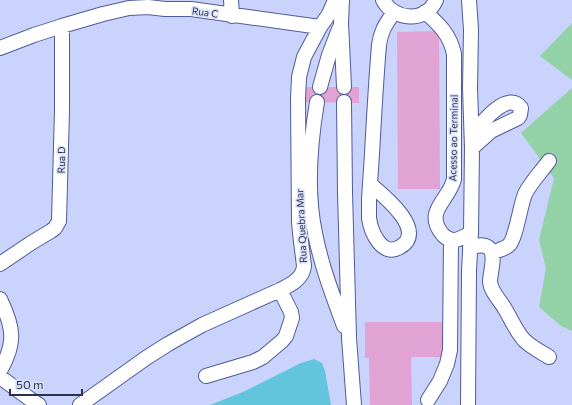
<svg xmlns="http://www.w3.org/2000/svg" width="572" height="405" viewBox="0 0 572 405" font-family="Commissioner,sans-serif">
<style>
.green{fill:#93d1a6}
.water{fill:#62c5db}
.building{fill:#e0a3d4}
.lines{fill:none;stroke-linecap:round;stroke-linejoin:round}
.minor-casing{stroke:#505c97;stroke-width:16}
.minor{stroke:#fff;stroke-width:14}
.labels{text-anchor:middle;stroke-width:3;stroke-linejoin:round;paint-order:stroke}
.street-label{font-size:10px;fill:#2c324c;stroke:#dae1fc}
</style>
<rect width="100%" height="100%" fill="#c9d3fc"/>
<path class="green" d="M572 23V80L540 56Z
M572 88V331L561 326 539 307 546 268 539 240 554 178 521 133Z"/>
<path class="water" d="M314 359 322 363 325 371 331 405H210L243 392 301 363Z"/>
<path class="building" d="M439 31 440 189H398L397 32Z
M303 87H359V103L302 102Z
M365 322H446V357H411L412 405H370L369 358H365Z"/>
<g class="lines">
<g class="minor-casing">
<path id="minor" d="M231 0 232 16
M342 0 341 23 344 87
M383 0C394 21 426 23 436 0
M425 12C440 25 450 35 454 54V179C449 201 423 211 443 235 453 245 461 238 471 233
M0 48 34 35 62 26 103 14 129 8 148 7 165 9H191L320 27
M320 87 329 55 339 29
M317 102C310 144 306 191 315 233 321 265 333 296 344 326
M344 102 345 192 349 338 354 405
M472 135C480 125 507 89 521 108L520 115 518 118 491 131 472 148
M370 184C383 195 428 231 400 247 382 258 371 232 369 218 369 212 369 205 369 199 370 184 371 169 372 154 374 117 376 81 379 45 381 30 386 24 394 12
M470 247C477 246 485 243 490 249 496 256 490 273 490 282 491 292 500 300 505 309 511 319 516 331 524 340 531 347 541 352 549 357
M492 253C498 250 505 249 509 245 516 238 520 206 525 194 531 182 541 172 549 161
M0 264 31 243 51 231 55 228 59 221 62 110V26
M0 299C14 328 16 343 0 371
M206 376 253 362 263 357 282 341 286 336 292 318 291 312 280 290
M0 377 30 399 39 405
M428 400 440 381 447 364 450 350 451 240
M80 405 146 358 168 344 202 325 280 290C290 285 303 279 304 266L300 233 299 222 298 99 299 77 304 57 320 27 329 14 335 0
M468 405 469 271 471 233 472 148 470 88 471 30 469 0"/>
</g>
<use href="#minor" class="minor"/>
</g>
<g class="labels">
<g class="street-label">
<text transform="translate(205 12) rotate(8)" y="4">Rua C</text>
<text transform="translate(453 138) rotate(-89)" y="4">Acesso ao Terminal</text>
<text transform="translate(61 160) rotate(-89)" y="4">Rua D</text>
<text transform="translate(301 226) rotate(-93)" y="4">Rua Quebra Mar</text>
</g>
</g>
<path d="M10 389v6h72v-6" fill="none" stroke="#2c324c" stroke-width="2"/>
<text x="16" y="389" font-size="12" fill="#2c324c" stroke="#dae1fc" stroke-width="3" paint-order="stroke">50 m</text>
</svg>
